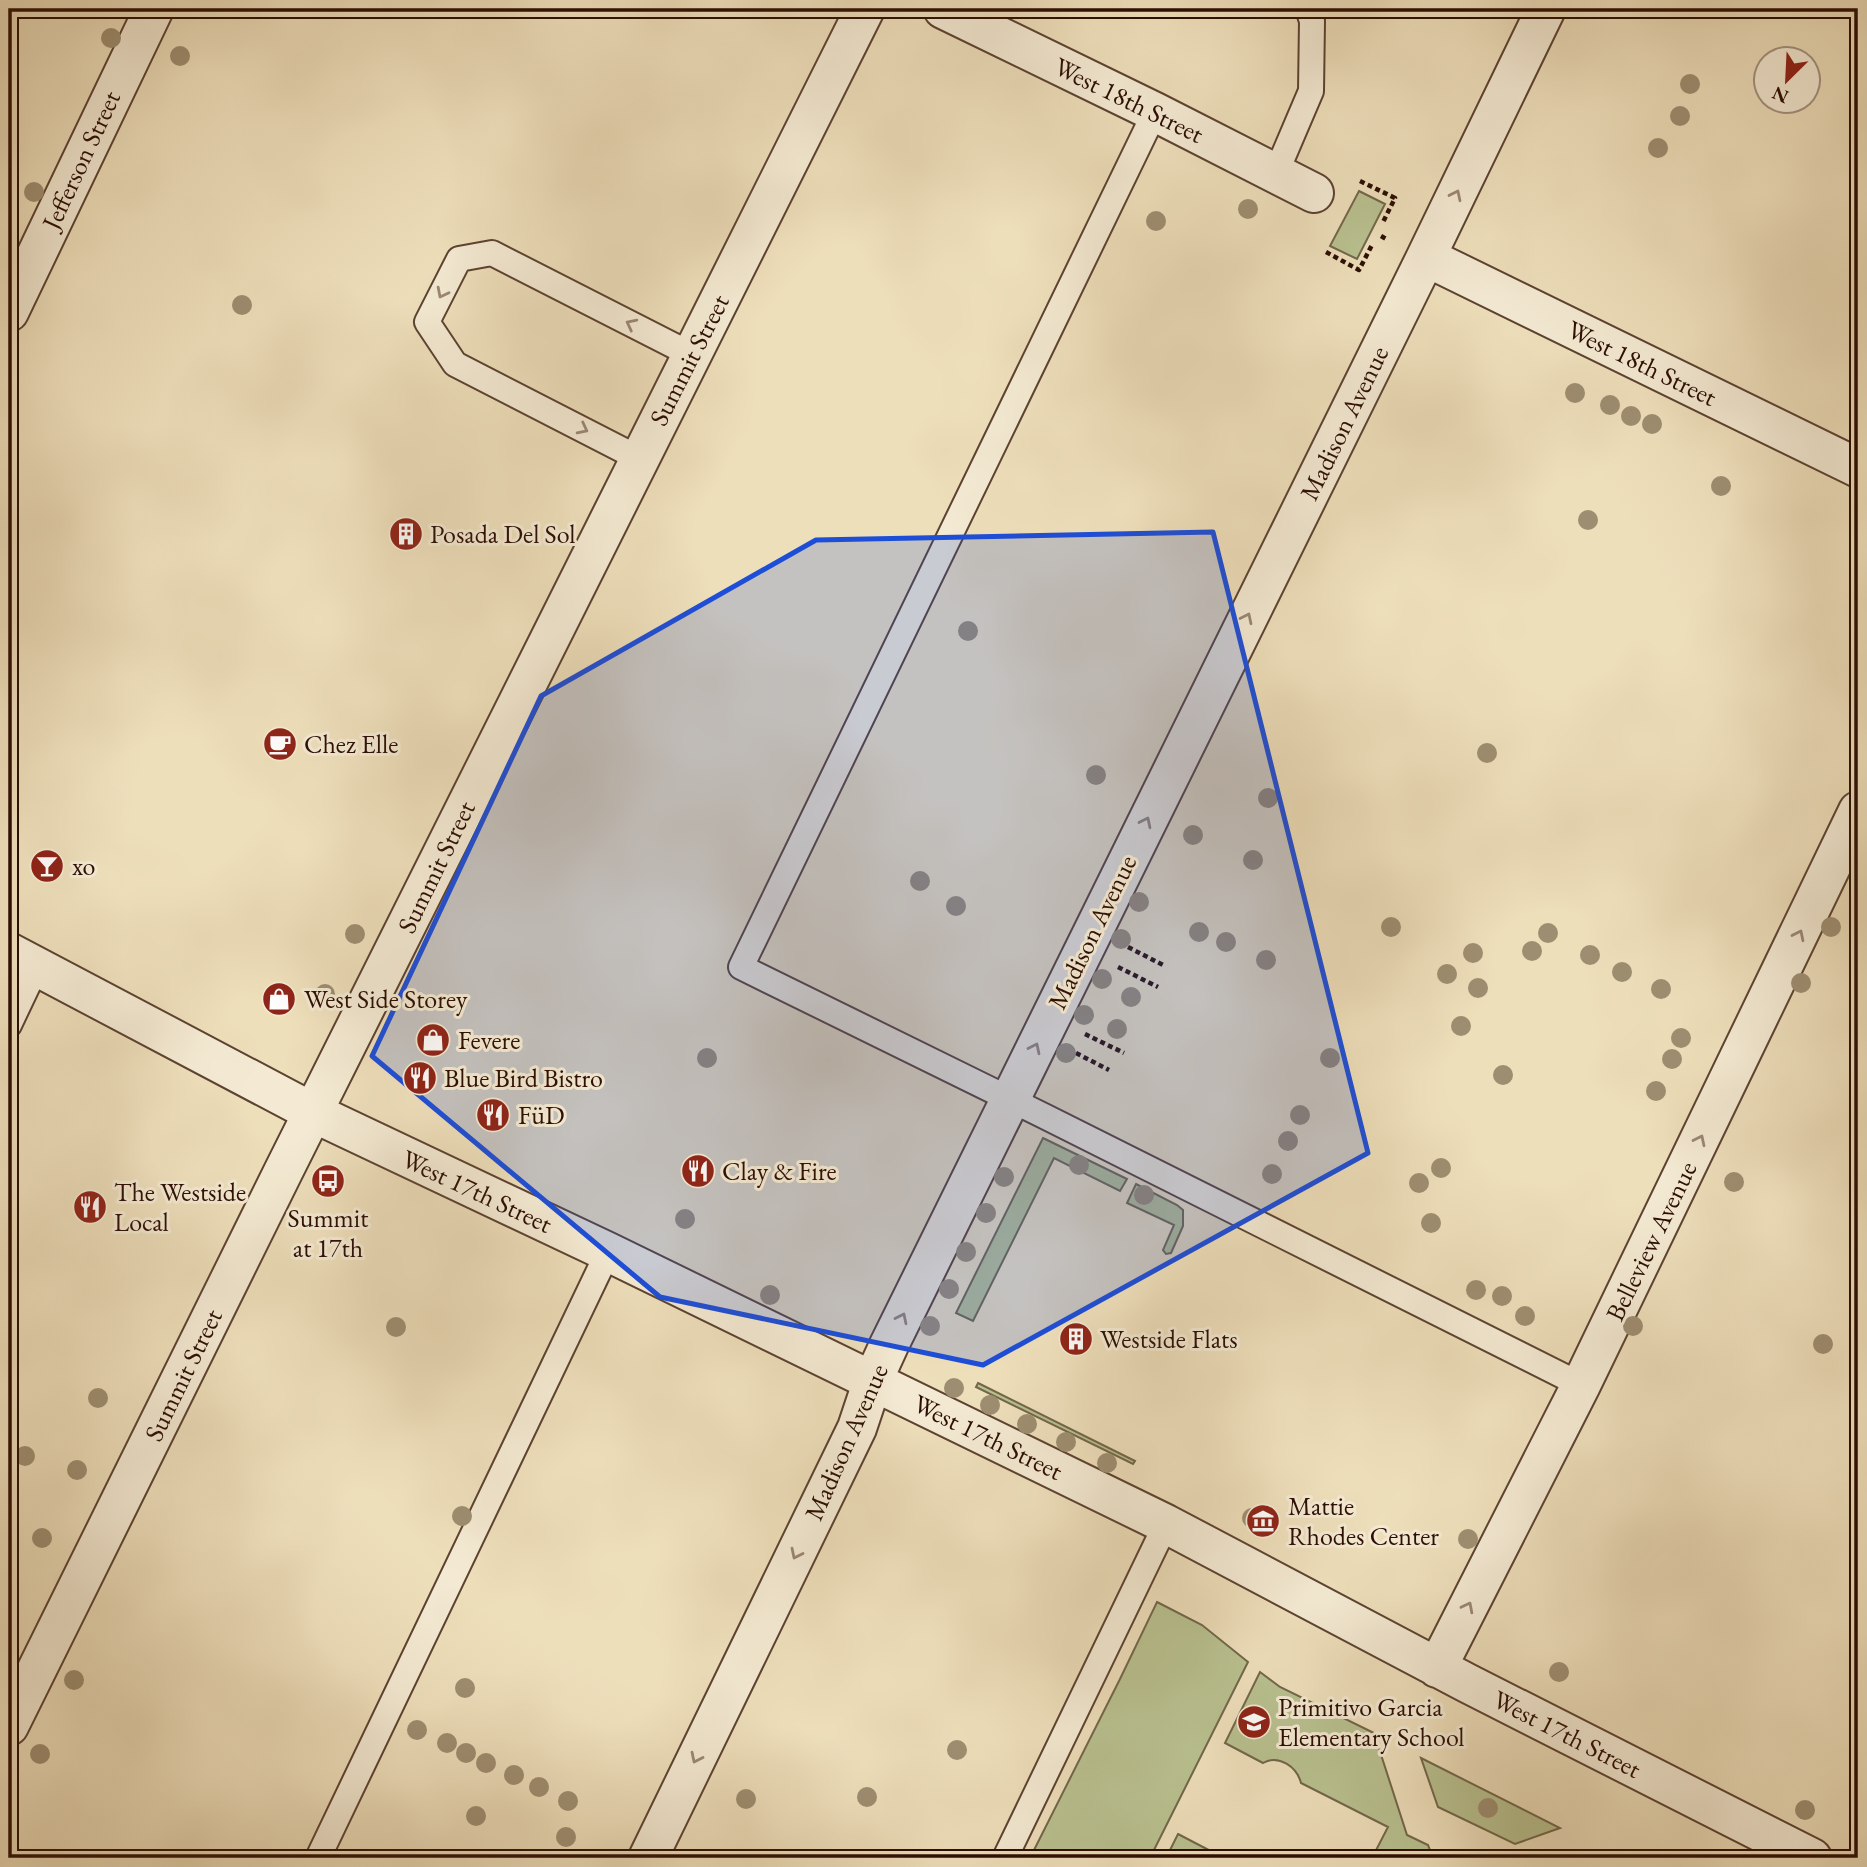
<svg xmlns="http://www.w3.org/2000/svg" width="1867" height="1867" viewBox="0 0 1867 1867" font-family="'EB Garamond',serif">
<style>
.green{fill:#b9c190;stroke:#72674a;stroke-width:2}
.lines{fill:none;stroke-linecap:round;stroke-linejoin:round}
.lane-casing{stroke:#5c4231;stroke-width:28}
.street-casing{stroke:#5c4231;stroke-width:42}
.path{stroke:#2b0d03;stroke-width:4.5;stroke-dasharray:5 3.5;stroke-linecap:butt}
.lane{stroke:#f4ead3;stroke-width:24}
.street{stroke:#f4ead3;stroke-width:38}
.tree{fill:#9e8e71}
.oneway{stroke:#9a8775}
.marked{fill:#1d4ed8;fill-opacity:0.2;stroke:#1d4ed8;stroke-width:5;stroke-linejoin:round}
.labels{text-anchor:middle;stroke-width:6;stroke-linejoin:round;paint-order:stroke}
.street-label{font-size:26px;fill:#2b0d03;stroke:#f4ead3}
.poi-label{font-size:26px;fill:#2b0d03;stroke:#f4ead3;text-anchor:start}
</style>
<rect width="100%" height="100%" fill="#eedfbb"/>
<filter id="stains"><feTurbulence type="fractalNoise" baseFrequency=".00286" numOctaves="4"/><feColorMatrix values="0 0 0 0 .2 0 0 0 0 .09 0 0 0 0 .02 0 0 0 .5 -.17"/></filter>
<radialGradient id="worn" r=".72"><stop offset=".6" stop-color="#630" stop-opacity="0"/><stop offset="1" stop-color="#630" stop-opacity=".3"/></radialGradient>
<path class="green" d="M1359 191 1385 204 1357 259 1330 246Z
M1043 1138 1127 1179 1120 1191 1054 1158 973 1321 956 1313Z
M1136 1184 1177 1205 1183 1210V1226L1171 1253 1166 1254 1163 1250 1174 1225 1127 1203Z
M978 1383 1135 1461 1133 1464 976 1387Z
M1157 1602 1202 1625 1248 1662 1150 1858H1030L1120 1679Z
M1260 1672 1280 1687 1374 1733 1407 1835 1428 1845 1433 1858H1372L1388 1827 1301 1783C1297 1767 1279 1754 1263 1763L1225 1743Z
M1421 1758 1560 1828 1515 1844 1438 1807Z
M1178 1834 1224 1858H1166Z"/>
<g class="lines">
<g class="lane-casing">
<path id="lane" d="M1155 112 741 967 1046 1117 1581 1385
M1276 173 1311 91 1312 21 1308 9
M640 459 455 364 427 322 459 259 492 253 692 355
M9 1025 37 966
M318 1858 608 1252
M1005 1858 1166 1524"/>
</g>
<g class="street-casing">
<path id="street" d="M943 9 1155 112 1314 193
M1426 257 1858 468
M9 312 154 9
M9 952 314 1113 608 1252 1166 1524 1467 1683 1812 1858
M1437 1668 1581 1385 1858 811
M9 1726 283 1172 865 9
M648 1858 857 1428 873 1380 889 1345 1426 257 1546 9"/>
</g>
<path class="path" d="M1360 181 1395 198 1382 224
M1381 236 1388 240
M1326 252 1359 270 1373 243
M1128 947 1163 965
M1118 967 1158 987
M1085 1034 1124 1053
M1076 1053 1109 1070
M1492 1855 1498 1858
M1529 1856 1538 1854"/>
<use href="#lane" class="lane"/>
<use href="#street" class="street"/>
</g>
<g class="tree">
<circle cx="111" cy="38" r="10"/>
<circle cx="180" cy="56" r="10"/>
<circle cx="1690" cy="84" r="10"/>
<circle cx="1680" cy="116" r="10"/>
<circle cx="1658" cy="148" r="10"/>
<circle cx="34" cy="192" r="10"/>
<circle cx="1248" cy="209" r="10"/>
<circle cx="1156" cy="221" r="10"/>
<circle cx="242" cy="305" r="10"/>
<circle cx="1575" cy="393" r="10"/>
<circle cx="1610" cy="405" r="10"/>
<circle cx="1631" cy="416" r="10"/>
<circle cx="1652" cy="424" r="10"/>
<circle cx="1721" cy="486" r="10"/>
<circle cx="1588" cy="520" r="10"/>
<circle cx="968" cy="631" r="10"/>
<circle cx="1487" cy="753" r="10"/>
<circle cx="1096" cy="775" r="10"/>
<circle cx="1268" cy="798" r="10"/>
<circle cx="1193" cy="835" r="10"/>
<circle cx="1253" cy="860" r="10"/>
<circle cx="920" cy="881" r="10"/>
<circle cx="1139" cy="902" r="10"/>
<circle cx="956" cy="906" r="10"/>
<circle cx="1391" cy="927" r="10"/>
<circle cx="1831" cy="927" r="10"/>
<circle cx="1199" cy="932" r="10"/>
<circle cx="1548" cy="933" r="10"/>
<circle cx="355" cy="934" r="10"/>
<circle cx="1121" cy="939" r="10"/>
<circle cx="1226" cy="942" r="10"/>
<circle cx="1532" cy="951" r="10"/>
<circle cx="1473" cy="953" r="10"/>
<circle cx="1590" cy="955" r="10"/>
<circle cx="1266" cy="960" r="10"/>
<circle cx="1622" cy="972" r="10"/>
<circle cx="1447" cy="974" r="10"/>
<circle cx="1102" cy="979" r="10"/>
<circle cx="1801" cy="983" r="10"/>
<circle cx="1478" cy="988" r="10"/>
<circle cx="1661" cy="989" r="10"/>
<circle cx="325" cy="994" r="10"/>
<circle cx="1131" cy="997" r="10"/>
<circle cx="1084" cy="1015" r="10"/>
<circle cx="1461" cy="1026" r="10"/>
<circle cx="1117" cy="1029" r="10"/>
<circle cx="1681" cy="1038" r="10"/>
<circle cx="1066" cy="1053" r="10"/>
<circle cx="707" cy="1058" r="10"/>
<circle cx="1330" cy="1058" r="10"/>
<circle cx="1672" cy="1059" r="10"/>
<circle cx="1503" cy="1075" r="10"/>
<circle cx="1656" cy="1091" r="10"/>
<circle cx="1300" cy="1115" r="10"/>
<circle cx="1288" cy="1141" r="10"/>
<circle cx="1079" cy="1165" r="10"/>
<circle cx="1441" cy="1168" r="10"/>
<circle cx="1272" cy="1174" r="10"/>
<circle cx="1004" cy="1177" r="10"/>
<circle cx="1734" cy="1182" r="10"/>
<circle cx="1419" cy="1183" r="10"/>
<circle cx="1144" cy="1195" r="10"/>
<circle cx="986" cy="1213" r="10"/>
<circle cx="685" cy="1219" r="10"/>
<circle cx="1431" cy="1223" r="10"/>
<circle cx="966" cy="1252" r="10"/>
<circle cx="949" cy="1289" r="10"/>
<circle cx="1476" cy="1290" r="10"/>
<circle cx="770" cy="1295" r="10"/>
<circle cx="1502" cy="1296" r="10"/>
<circle cx="1525" cy="1316" r="10"/>
<circle cx="930" cy="1326" r="10"/>
<circle cx="1633" cy="1326" r="10"/>
<circle cx="396" cy="1327" r="10"/>
<circle cx="1823" cy="1344" r="10"/>
<circle cx="954" cy="1388" r="10"/>
<circle cx="98" cy="1398" r="10"/>
<circle cx="990" cy="1405" r="10"/>
<circle cx="1027" cy="1424" r="10"/>
<circle cx="1066" cy="1442" r="10"/>
<circle cx="25" cy="1456" r="10"/>
<circle cx="1107" cy="1463" r="10"/>
<circle cx="77" cy="1470" r="10"/>
<circle cx="462" cy="1516" r="10"/>
<circle cx="1252" cy="1518" r="10"/>
<circle cx="42" cy="1538" r="10"/>
<circle cx="1468" cy="1539" r="10"/>
<circle cx="1559" cy="1672" r="10"/>
<circle cx="74" cy="1680" r="10"/>
<circle cx="465" cy="1688" r="10"/>
<circle cx="417" cy="1730" r="10"/>
<circle cx="447" cy="1743" r="10"/>
<circle cx="957" cy="1750" r="10"/>
<circle cx="466" cy="1753" r="10"/>
<circle cx="40" cy="1754" r="10"/>
<circle cx="486" cy="1763" r="10"/>
<circle cx="514" cy="1775" r="10"/>
<circle cx="539" cy="1787" r="10"/>
<circle cx="867" cy="1797" r="10"/>
<circle cx="746" cy="1799" r="10"/>
<circle cx="568" cy="1801" r="10"/>
<circle cx="1488" cy="1808" r="10"/>
<circle cx="1805" cy="1810" r="10"/>
<circle cx="476" cy="1816" r="10"/>
<circle cx="566" cy="1837" r="10"/>
</g>
<defs><path id="oneway-chevron" d="M-2-3.5L2.5 0L-2 3.5" fill="none" stroke-width="1.6" stroke-linecap="round" stroke-linejoin="round" transform="scale(1.75)"/></defs>
<g class="oneway">
<use href="#oneway-chevron" transform="translate(1456 195) rotate(-64)"/>
<use href="#oneway-chevron" transform="translate(442 293) rotate(117)"/>
<use href="#oneway-chevron" transform="translate(631 324) rotate(-153)"/>
<use href="#oneway-chevron" transform="translate(583 429) rotate(27)"/>
<use href="#oneway-chevron" transform="translate(1247 618) rotate(-64)"/>
<use href="#oneway-chevron" transform="translate(1146 822) rotate(-64)"/>
<use href="#oneway-chevron" transform="translate(1799 935) rotate(-64)"/>
<use href="#oneway-chevron" transform="translate(1035 1048) rotate(-64)"/>
<use href="#oneway-chevron" transform="translate(1700 1140) rotate(-64)"/>
<use href="#oneway-chevron" transform="translate(902 1318) rotate(-64)"/>
<use href="#oneway-chevron" transform="translate(796 1554) rotate(116)"/>
<use href="#oneway-chevron" transform="translate(1468 1607) rotate(-63)"/>
<use href="#oneway-chevron" transform="translate(696 1758) rotate(116)"/>
</g>
<path class="marked" d="M1213 532 1368 1153 983 1365 660 1297 372 1056 541 696 816 540Z"/>
<defs>
<g id="building-disc" transform="scale(1.75)"><circle r="9.5" fill="#8f2418" stroke="#f4ead3"/><path d="M-4-6H4V6H1V3H-1V6H-4ZM-2.5-4.3h1.7v1.8h-1.7ZM.8-4.3h1.7v1.8H.8ZM-2.5-1h1.7V.8h-1.7ZM.8-1h1.7V.8H.8Z" fill="#fff"/></g>
<g id="cafe-disc" transform="scale(1.75)"><circle r="9.5" fill="#8f2418" stroke="#f4ead3"/><path d="M-5.5-4.5H6V0H3Q3 3.5 0 3.5H-2.5Q-5.5 3.5-5.5 0ZM3-3.2v2h1.7v-2ZM-6 4.5H4V6H-6Z" fill="#fff"/></g>
<g id="bar-disc" transform="scale(1.75)"><circle r="9.5" fill="#8f2418" stroke="#f4ead3"/><path d="M-6-5H6L.8 .8V4.5H3.5V6h-7V4.5H-.8V.8Z" fill="#fff"/></g>
<g id="shop-disc" transform="scale(1.75)"><circle r="9.5" fill="#8f2418" stroke="#f4ead3"/><path d="M-5-2.5h2.3a2.7 3.5 0 0 1 5.4 0H5L5.5 6h-11ZM-1.5-2.5h3a1.5 2.3 0 0 0-3 0Z" fill="#fff"/></g>
<g id="restaurant-disc" transform="scale(1.75)"><circle r="9.5" fill="#8f2418" stroke="#f4ead3"/><path d="M-5-6h1v4h1v-4h1v4h1v-4h1v5L-1.5 .5V6h-2V.5L-5-1ZM5-6V6H3V1.5H1.5Q1.5-4 5-6Z" fill="#fff"/></g>
<g id="bus-disc" transform="scale(1.75)"><circle r="9.5" fill="#8f2418" stroke="#f4ead3"/><path d="M-5-6H5V4H4V6H2V4H-2V6H-4V4H-5ZM-3.5-4V0h7V-4ZM-3.5 1.2v1.5H-2V1.2ZM2 1.2v1.5H3.5V1.2Z" fill="#fff"/></g>
<g id="museum-disc" transform="scale(1.75)"><circle r="9.5" fill="#8f2418" stroke="#f4ead3"/><path d="M0-6L6-3V-2H-6V-3ZM-5-1h2V3h-2ZM-1-1h2V3h-2ZM3-1h2V3H3ZM-6 4H6V6H-6Z" fill="#fff"/></g>
<g id="school-disc" transform="scale(1.75)"><circle r="9.5" fill="#8f2418" stroke="#f4ead3"/><path d="M0-5L7-2L0 1L-7-2ZM-4 1L0 2.5L4 1V4Q0 6-4 4Z" fill="#fff"/></g>
</defs>
<g fill-rule="evenodd">
<use href="#building-disc" x="406" y="534"/>
<use href="#cafe-disc" x="280" y="744"/>
<use href="#bar-disc" x="47" y="866"/>
<use href="#shop-disc" x="279" y="999"/>
<use href="#shop-disc" x="433" y="1040"/>
<use href="#restaurant-disc" x="420" y="1078"/>
<use href="#restaurant-disc" x="493" y="1115"/>
<use href="#restaurant-disc" x="698" y="1171"/>
<use href="#bus-disc" x="328" y="1181"/>
<use href="#restaurant-disc" x="90" y="1207"/>
<use href="#building-disc" x="1076" y="1339"/>
<use href="#museum-disc" x="1263" y="1521"/>
<use href="#school-disc" x="1254" y="1722"/>
</g>
<g class="labels">
<g class="street-label">
<text transform="translate(1129 100) rotate(26)" y="9">West 18th Street</text>
<text transform="translate(81 160) rotate(-65)" y="9">Jefferson Street</text>
<text transform="translate(689 360) rotate(-63)" y="9">Summit Street</text>
<text transform="translate(1642 363) rotate(26)" y="9">West 18th Street</text>
<text transform="translate(1344 423) rotate(-64)" y="9">Madison Avenue</text>
<text transform="translate(436 867) rotate(-64)" y="9">Summit Street</text>
<text transform="translate(1092 932) rotate(-64)" y="9">Madison Avenue</text>
<text transform="translate(477 1191) rotate(25)" y="9">West 17th Street</text>
<text transform="translate(1651 1241) rotate(-64)" y="9">Belleview Avenue</text>
<text transform="translate(183 1375) rotate(-64)" y="9">Summit Street</text>
<text transform="translate(988 1437) rotate(26)" y="9">West 17th Street</text>
<text transform="translate(846 1442) rotate(-66)" y="9">Madison Avenue</text>
<text transform="translate(1567 1734) rotate(27)" y="9">West 17th Street</text>
</g>
<g class="poi-label">
<text x="430" y="543">Posada Del Sol</text>
<text x="304" y="753">Chez Elle</text>
<text x="72" y="875">xo</text>
<text x="304" y="1008">West Side Storey</text>
<text x="458" y="1049">Fevere</text>
<text x="444" y="1087">Blue Bird Bistro</text>
<text x="518" y="1124">FüD</text>
<text x="722" y="1180">Clay &amp; Fire</text>
<text x="114" y="1201">The Westside<tspan x="114" dy="30">Local</tspan></text>
<text x="328" y="1227" text-anchor="middle">Summit<tspan x="328" dy="30">at 17th</tspan></text>
<text x="1100" y="1348">Westside Flats</text>
<text x="1288" y="1515">Mattie<tspan x="1288" dy="30">Rhodes Center</tspan></text>
<text x="1278" y="1716">Primitivo Garcia<tspan x="1278" dy="30">Elementary School</tspan></text>
</g>
</g>
<rect width="1867" height="1867" fill="none" stroke="#eedfbb" stroke-width="35"/>
<rect x="10" y="10" width="1846" height="1846" fill="none" stroke="#2b0d03" stroke-width="3.5"/>
<rect x="18" y="18" width="1832" height="1832" fill="none" stroke="#2b0d03" stroke-width="2"/>
<g transform="translate(1787 80) rotate(204)"><circle r="33" fill="#f4ead3" stroke="#a49280" stroke-width="2"/>
<path d="M0-5L12 26L0 18L-12 26Z" fill="#8f2418"/>
<text y="-10" font-size="19" font-weight="bold" text-anchor="middle" fill="#2b0d03">N</text>
</g>
<rect width="100%" height="100%" filter="url(#stains)"/>
<rect width="100%" height="100%" fill="url(#worn)"/>
</svg>
